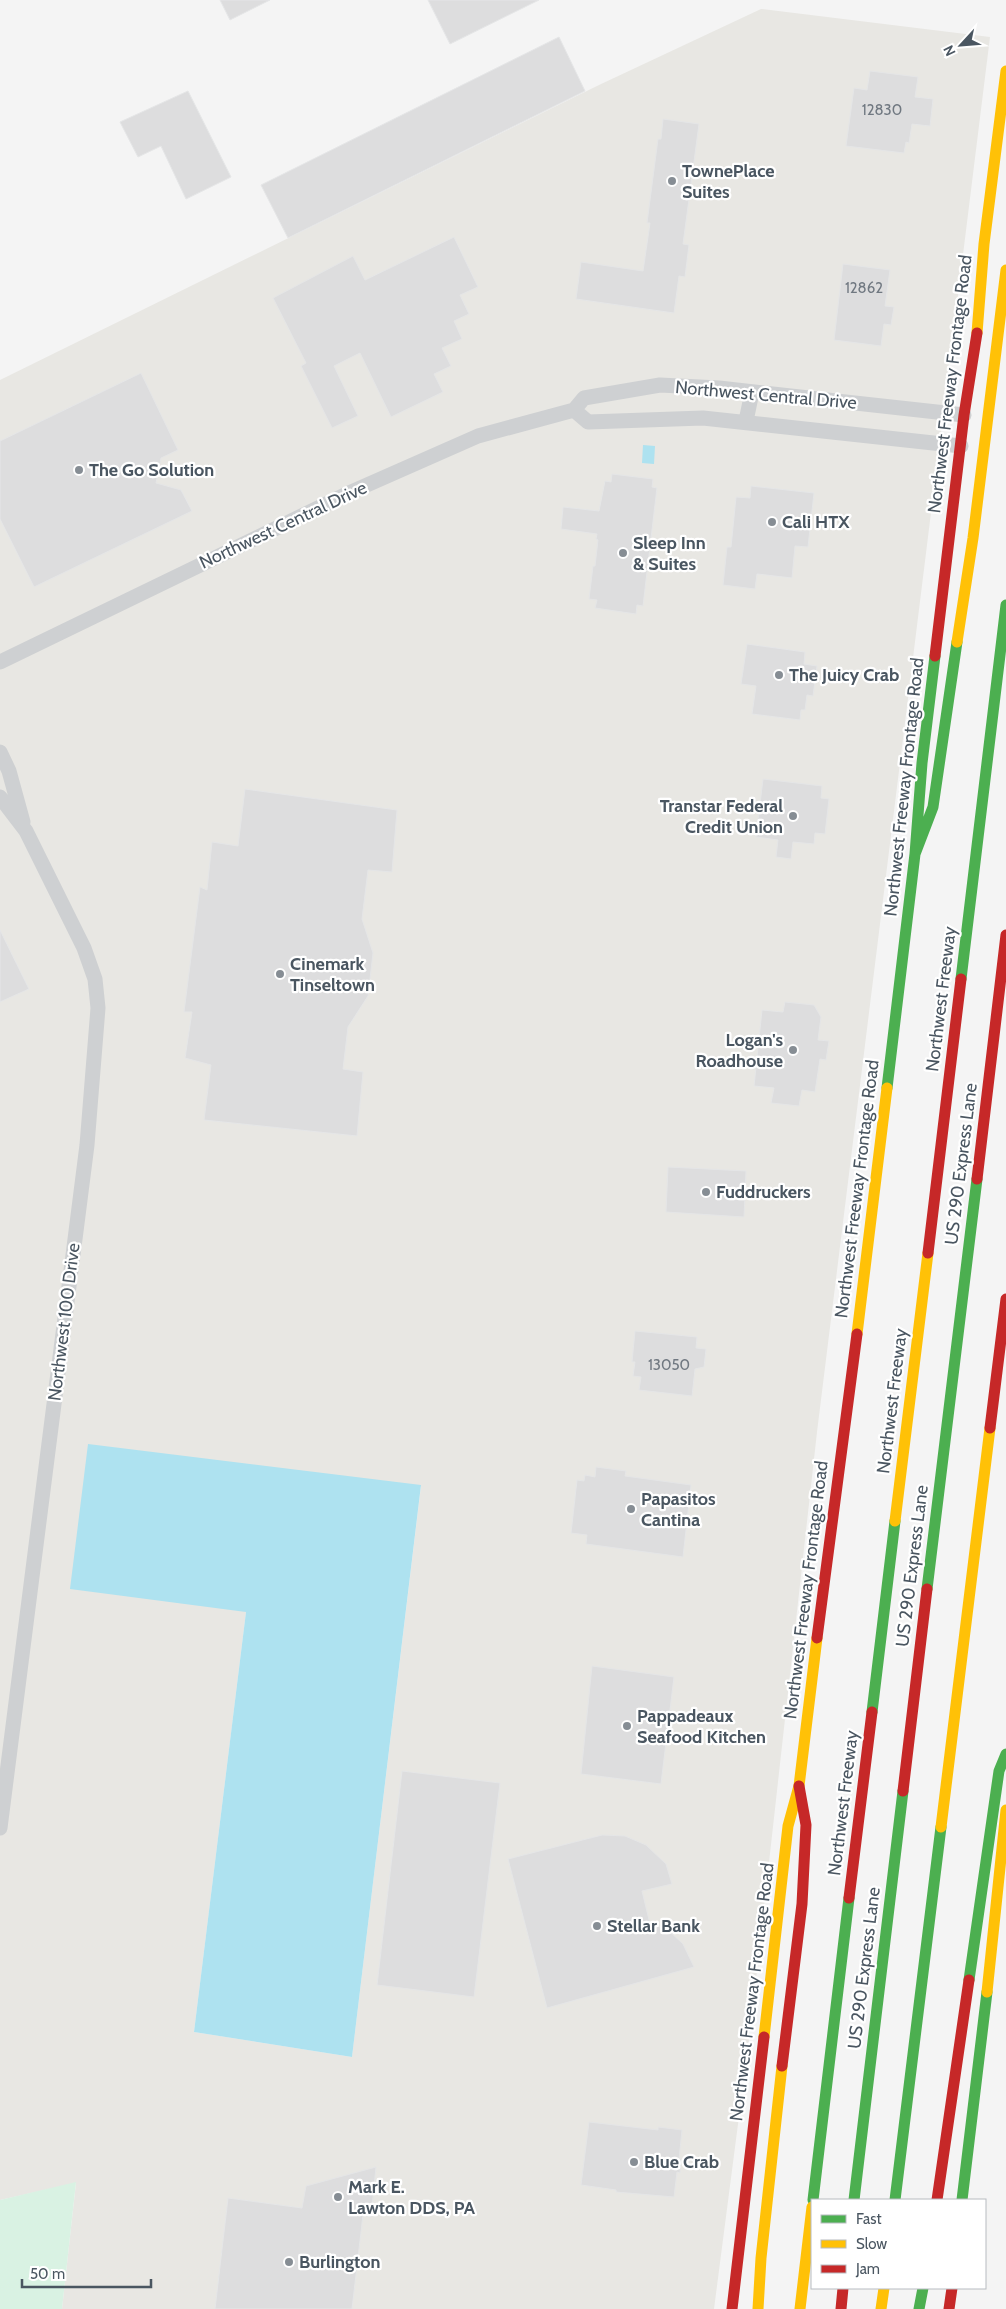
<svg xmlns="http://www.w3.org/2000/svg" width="1006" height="2309" viewBox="0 0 1006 2309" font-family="Cabin,sans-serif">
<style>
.commercial{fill:#e8e7e3;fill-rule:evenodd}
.green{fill:#d9f2e3}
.water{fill:#aee2f0}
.building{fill:#ddddde;stroke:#e5e6e7}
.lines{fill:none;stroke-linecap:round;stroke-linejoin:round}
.street{stroke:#ced0d2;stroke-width:15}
.fast{stroke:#4caf50;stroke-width:11}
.slow{stroke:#ffc107;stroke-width:11}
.jam{stroke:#c62828;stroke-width:11}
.poi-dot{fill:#868d94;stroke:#fff;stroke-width:2}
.labels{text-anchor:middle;stroke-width:4.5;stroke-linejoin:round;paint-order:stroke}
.number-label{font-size:15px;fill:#707881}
.poi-label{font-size:18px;font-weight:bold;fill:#4a5661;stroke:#fff;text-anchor:start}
.street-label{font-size:18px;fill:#4a5661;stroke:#fff}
</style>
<rect width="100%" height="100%" fill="#f4f4f4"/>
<path class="commercial" d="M761 9 990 37 817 1432 751 2024 714 2309H62L76 2183 0 2200V380L599 85ZM421 1486 352 2057 194 2032 246 1612Z"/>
<path class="green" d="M76 2182 62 2309H0V2200Z"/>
<path class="water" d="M643 445 655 446 654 464 642 463Z
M88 1444 421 1485 352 2057 194 2032 246 1612 70 1589Z"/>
<path class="building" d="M220 0H270L230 20Z
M428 0H539L450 44Z
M559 37 585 91 288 238 261 185Z
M870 71 918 77 915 97 933 99 930 126 912 124 909 143 906 142 904 153 846 146 854 88 867 90Z
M188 91 231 177 186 199 161 146 138 157 120 122Z
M663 119 699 124 683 244 689 245 685 277 679 276 674 313 576 299 581 262 643 271 650 223H647L658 139H661Z
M454 237 478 287 460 295 469 314 454 321 462 339 442 348 451 366 434 374 443 392 391 417 360 353 334 366 358 416 332 428 301 366 306 363 273 298 353 256 365 280Z
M843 264 890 270 885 306 894 307 891 325 884 324 881 346 834 340Z
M141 373 178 450 161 458 156 483 181 490 192 511 34 587 0 519V441Z
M612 474 653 479 652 487 657 488 643 606 637 605 636 614 595 608 597 600 589 599 593 566H595L598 540 596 539 597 534 561 529 563 507 599 511 605 481 611 482Z
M751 486 814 493 808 547 795 546 792 578 757 574 755 589 723 585 727 547H731L736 497 750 498Z
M747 644 805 652 804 664 817 666 813 696 807 695 805 710H801L800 720 752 714 756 686 741 684Z
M763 779 822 786 821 798 829 799 825 834 815 833 814 844 793 842 791 859 776 857 778 840 756 837Z
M245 789 397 810 392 872 368 870 362 919 373 953 368 996 348 1027 343 1069 363 1072 357 1136 204 1120 211 1065 185 1058 192 1012H184L200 887 207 890 212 842 238 846Z
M0 930 29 989 0 1002Z
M785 1002 814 1005 821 1017 818 1040 829 1041 826 1060 820 1059 815 1092 802 1090 799 1106 771 1103 774 1088 754 1086 762 1010 783 1012Z
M668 1167 746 1171 744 1217 666 1212Z
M635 1331 697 1337 696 1348 706 1349 704 1367 695 1369 692 1396 639 1390 641 1377 633 1376 635 1362H632Z
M596 1467 626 1471 625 1476 691 1485 683 1557 586 1544 587 1535 571 1533 577 1480 584 1481 585 1475 595 1477Z
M592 1666 674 1677 661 1784 581 1774Z
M402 1771 500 1783 474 1997 377 1985Z
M602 1835 625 1836 646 1845 666 1864 672 1884 642 1891 650 1924 667 1929 683 1944 694 1967 547 2008 508 1859Z
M589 2122 658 2130V2127L682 2130 679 2159 681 2160 680 2173 677 2172 674 2197 616 2192V2190L581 2185Z
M376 2167 371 2217 363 2215 352 2309H215L228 2198 302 2208 306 2186Z"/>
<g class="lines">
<path class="street" d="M574 410 588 422 703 418 961 446
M746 421 752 392
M0 662 351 492 478 436 574 410 584 398 660 385 719 388 964 415
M0 752 9 771 23 822
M0 797 26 831 84 948 95 979 98 1008 87 1145 0 1828"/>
<path class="fast" d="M915 854 933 807 957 642
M961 979 1006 605
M887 1088 915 854 922 763 935 656
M927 1589 977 1179
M872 1712 895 1521
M969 1980 999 1771 1006 1754
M813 2200 849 1898
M854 2200 903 1791
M895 2200 941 1827
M962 2200 987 1992
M919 2309 923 2288"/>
<path class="slow" d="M977 333 984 244 1006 71
M957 642 973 538 1006 270
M857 1334 887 1088
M895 1521 928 1253
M941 1827 990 1428
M987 1992 1006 1810
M764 2037 788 1826 799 1786 817 1638
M758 2309 761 2258 782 2066
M800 2309 812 2207
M881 2309 884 2288"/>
<path class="jam" d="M935 656 964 415 977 333
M977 1179 1006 935
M928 1253 961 979
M990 1428 1006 1299
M817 1638 857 1334
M903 1791 927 1589
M849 1898 872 1712
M782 2066 802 1904 806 1825 799 1786
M937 2200 969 1980
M732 2309 764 2037
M841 2309 843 2288
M949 2309 952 2288"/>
</g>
<g class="poi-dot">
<circle cx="672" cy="181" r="5"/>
<circle cx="79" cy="470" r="5"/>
<circle cx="772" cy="522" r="5"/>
<circle cx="623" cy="553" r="5"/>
<circle cx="779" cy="675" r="5"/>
<circle cx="793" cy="816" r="5"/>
<circle cx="280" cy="974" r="5"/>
<circle cx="793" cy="1050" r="5"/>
<circle cx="706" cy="1192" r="5"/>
<circle cx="631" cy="1509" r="5"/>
<circle cx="627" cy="1726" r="5"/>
<circle cx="597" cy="1926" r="5"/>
<circle cx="634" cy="2162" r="5"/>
<circle cx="338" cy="2197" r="5"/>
<circle cx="289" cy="2262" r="5"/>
</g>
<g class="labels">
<g class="number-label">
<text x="882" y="115">12830</text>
<text x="864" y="293">12862</text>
<text x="669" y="1370">13050</text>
</g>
<g class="poi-label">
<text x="682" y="177">TownePlace<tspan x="682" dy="21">Suites</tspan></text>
<text x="89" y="476">The Go Solution</text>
<text x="782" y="528">Cali HTX</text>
<text x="633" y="549">Sleep Inn<tspan x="633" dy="21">&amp; Suites</tspan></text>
<text x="789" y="681">The Juicy Crab</text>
<text x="783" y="812" text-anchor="end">Transtar Federal<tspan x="783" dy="21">Credit Union</tspan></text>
<text x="290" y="970">Cinemark<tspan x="290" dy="21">Tinseltown</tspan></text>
<text x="783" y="1046" text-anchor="end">Logan's<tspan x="783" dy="21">Roadhouse</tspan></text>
<text x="716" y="1198">Fuddruckers</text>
<text x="641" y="1505">Papasitos<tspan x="641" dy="21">Cantina</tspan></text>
<text x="637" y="1722">Pappadeaux<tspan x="637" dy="21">Seafood Kitchen</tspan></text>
<text x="607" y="1932">Stellar Bank</text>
<text x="644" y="2168">Blue Crab</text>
<text x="348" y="2193">Mark E.<tspan x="348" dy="21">Lawton DDS, PA</tspan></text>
<text x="299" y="2268">Burlington</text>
</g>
<g class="street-label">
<text transform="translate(950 384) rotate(-83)" y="6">Northwest Freeway Frontage Road</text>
<text transform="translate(766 395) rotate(5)" y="6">Northwest Central Drive</text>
<text transform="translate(283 525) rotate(-25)" y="6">Northwest Central Drive</text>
<text transform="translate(904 787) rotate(-84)" y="6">Northwest Freeway Frontage Road</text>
<text transform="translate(941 999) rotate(-83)" y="6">Northwest Freeway</text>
<text transform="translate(961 1164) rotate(-83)" y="6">US 290 Express Lane</text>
<text transform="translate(857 1189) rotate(-83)" y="6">Northwest Freeway Frontage Road</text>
<text transform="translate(64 1322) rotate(-83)" y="6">Northwest 100 Drive</text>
<text transform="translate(892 1401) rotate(-83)" y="6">Northwest Freeway</text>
<text transform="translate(912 1566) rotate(-83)" y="6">US 290 Express Lane</text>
<text transform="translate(806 1590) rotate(-83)" y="6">Northwest Freeway Frontage Road</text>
<text transform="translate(843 1803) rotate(-83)" y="6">Northwest Freeway</text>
<text transform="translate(864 1968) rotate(-83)" y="6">US 290 Express Lane</text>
<text transform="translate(752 1992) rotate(-83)" y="6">Northwest Freeway Frontage Road</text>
</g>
</g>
<rect x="811" y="2199" width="175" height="90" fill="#ffffff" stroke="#b7bbc0"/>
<rect x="821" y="2215" width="25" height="8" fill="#4caf50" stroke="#b7bbc0"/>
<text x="856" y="2224" font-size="15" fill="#4a5661">Fast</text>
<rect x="821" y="2240" width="25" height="8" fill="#ffc107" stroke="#b7bbc0"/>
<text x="856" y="2249" font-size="15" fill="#4a5661">Slow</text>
<rect x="821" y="2265" width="25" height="8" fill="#c62828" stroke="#b7bbc0"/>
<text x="856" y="2274" font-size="15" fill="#4a5661">Jam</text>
<g transform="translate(961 45) rotate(244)" stroke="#ffffff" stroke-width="4" paint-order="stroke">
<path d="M0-4L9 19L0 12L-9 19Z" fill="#4a5661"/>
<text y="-8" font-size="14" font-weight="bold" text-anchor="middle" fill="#4a5661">N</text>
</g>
<path d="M22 2279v8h129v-8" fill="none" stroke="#4a5661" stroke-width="2.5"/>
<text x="30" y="2279" font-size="15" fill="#4a5661" stroke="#ffffff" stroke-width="4" paint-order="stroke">50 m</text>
</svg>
